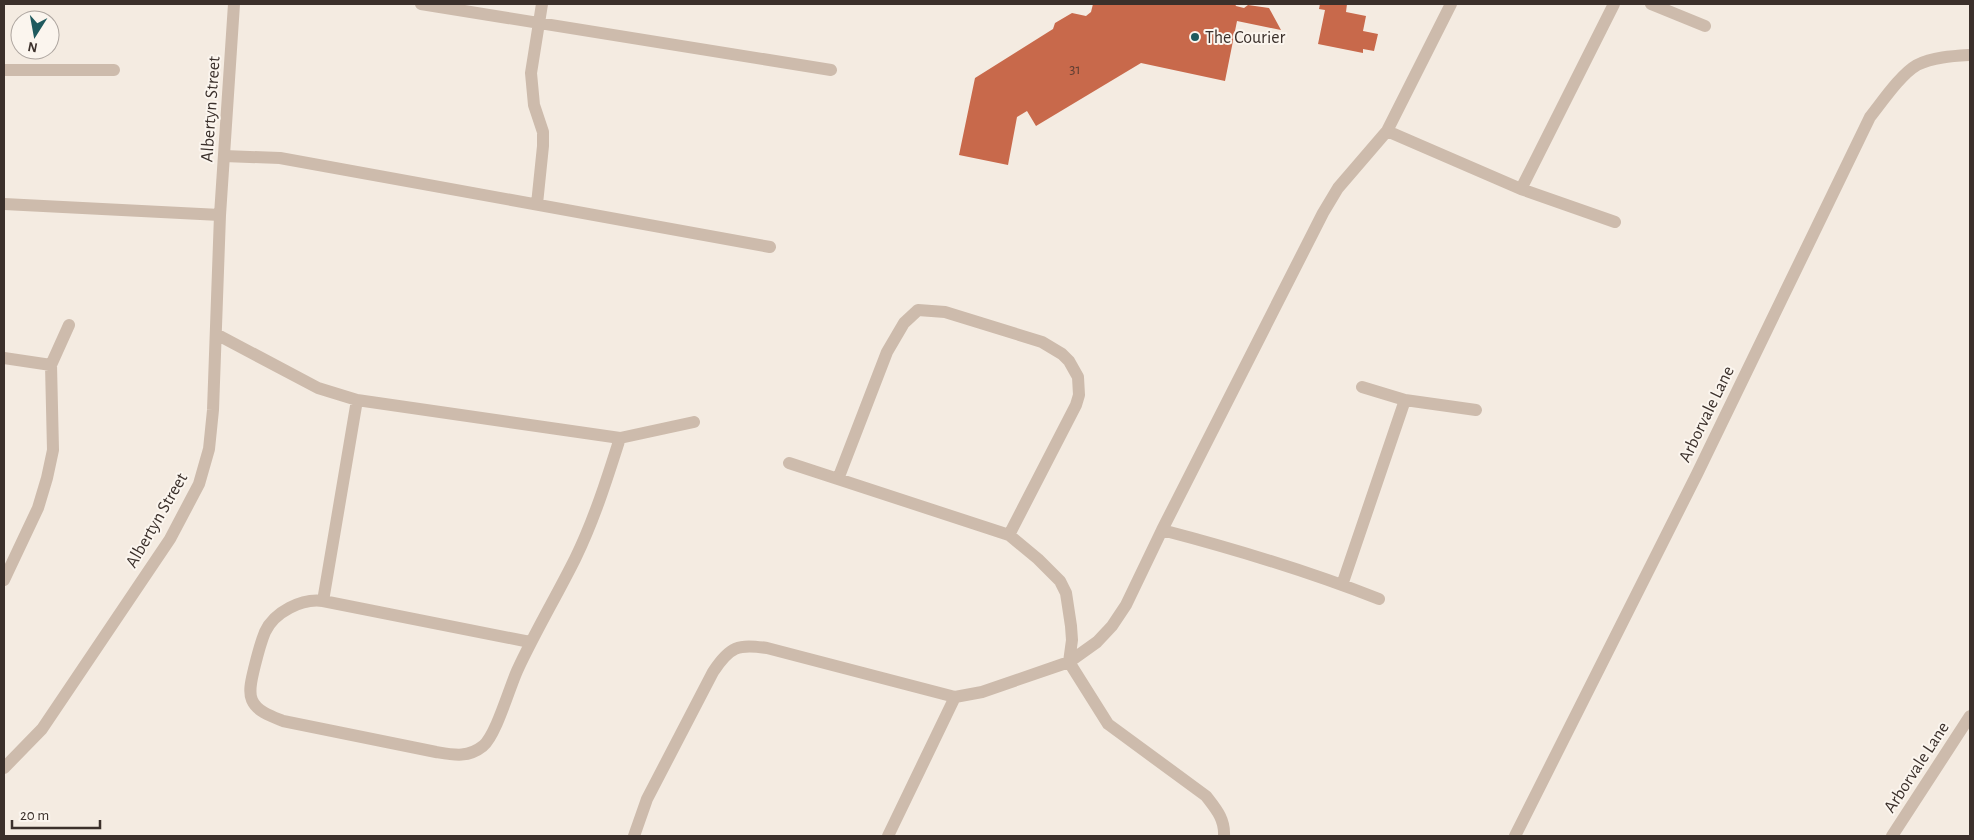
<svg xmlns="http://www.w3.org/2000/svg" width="1974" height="840" viewBox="0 0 1974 840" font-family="'Alegreya Sans',sans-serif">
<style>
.building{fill:#c8694b}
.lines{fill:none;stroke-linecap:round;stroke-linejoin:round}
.street{stroke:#cdbbac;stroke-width:12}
.poi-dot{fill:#1f5a5e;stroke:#fbf5ee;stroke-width:2}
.labels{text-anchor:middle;stroke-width:4;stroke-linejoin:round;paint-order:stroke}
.number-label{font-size:15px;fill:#5e3e33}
.poi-label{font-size:18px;fill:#3b302b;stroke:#fbf5ee;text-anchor:start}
.street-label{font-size:18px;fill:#3b302b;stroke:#fbf5ee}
</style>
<rect width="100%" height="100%" fill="#f4ebe1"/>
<path class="building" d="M1093 4H1235L1236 6 1244 8 1248 5 1269 8 1281 30 1237 21 1225 81 1141 63 1036 126 1027 111 1017 117 1008 165 959 155 975 78 1053 29 1055 23 1072 13 1086 16 1091 12Z
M1320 4H1347L1346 12 1366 16 1363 31 1378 34 1374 51 1363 49V53L1318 44 1325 10 1319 9Z"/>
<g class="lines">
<path class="street" d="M421 4 831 70
M1651 4 1705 26
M4 70H114
M1387 131 1521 189 1615 222
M224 156 280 158 770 247
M1521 189 1614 4
M4 204 220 215
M537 204 543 146V132L534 105 531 73 542 4
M216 334 318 388 357 400 620 438 694 422
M4 358 51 365
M1362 387 1405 400 1476 410
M789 463 1009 535 1038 559 1060 581 1066 593 1071 626 1072 640 1069 662 1108 724 1206 796C1216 809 1225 819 1224 836
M838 479 887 352 904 323 918 310 945 312 1042 342 1062 354 1069 361 1078 377 1079 395 1076 405 1009 535
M1162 530C1235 549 1308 571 1379 599
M4 580 38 508 47 478 53 450 51 365 69 325
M1342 585 1405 400
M323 601 357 400
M530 642 323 601C302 598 274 612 265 632 260 644 257 657 254 669 252 678 248 691 252 700 257 712 273 717 283 721L436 752C454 755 468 758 483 746 496 735 509 689 517 671 535 632 556 597 575 559 594 520 607 479 620 438
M4 768 42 729 170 539 199 484 209 449 213 410 220 215 234 4
M634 836 647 799 713 672C730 646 738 644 767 648L955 697
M888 836 955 697 982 692 1069 662 1097 642 1112 626 1126 605 1162 530 1323 213 1338 188 1387 131 1451 4
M1515 836 1697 474 1870 117C1882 102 1901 74 1917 65 1933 57 1953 56 1970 55
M1892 836 1970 716"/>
</g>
<circle class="poi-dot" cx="1195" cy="37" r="5"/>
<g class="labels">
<g class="number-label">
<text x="1075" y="74">31</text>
</g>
<g class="poi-label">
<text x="1205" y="43">The Courier</text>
</g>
<g class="street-label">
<text transform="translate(210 109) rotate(-86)" y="6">Albertyn Street</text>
<text transform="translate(1706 414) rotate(-64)" y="6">Arborvale Lane</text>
<text transform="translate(156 520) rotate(-60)" y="6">Albertyn Street</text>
<text transform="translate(1916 767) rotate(-57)" y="6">Arborvale Lane</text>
</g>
</g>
<rect width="1974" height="840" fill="none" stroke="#3b302b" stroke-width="10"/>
<g transform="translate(35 35) rotate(191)"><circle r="24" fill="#fbf5ee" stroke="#aea6a0"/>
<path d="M0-4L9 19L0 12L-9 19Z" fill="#1f5a5e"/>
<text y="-8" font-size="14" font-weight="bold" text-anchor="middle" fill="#3b302b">N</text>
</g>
<path d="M12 820v8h88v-8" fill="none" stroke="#3b302b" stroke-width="2.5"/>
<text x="20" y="820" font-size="15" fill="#3b302b" stroke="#fbf5ee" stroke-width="4" paint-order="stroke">20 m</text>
</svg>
